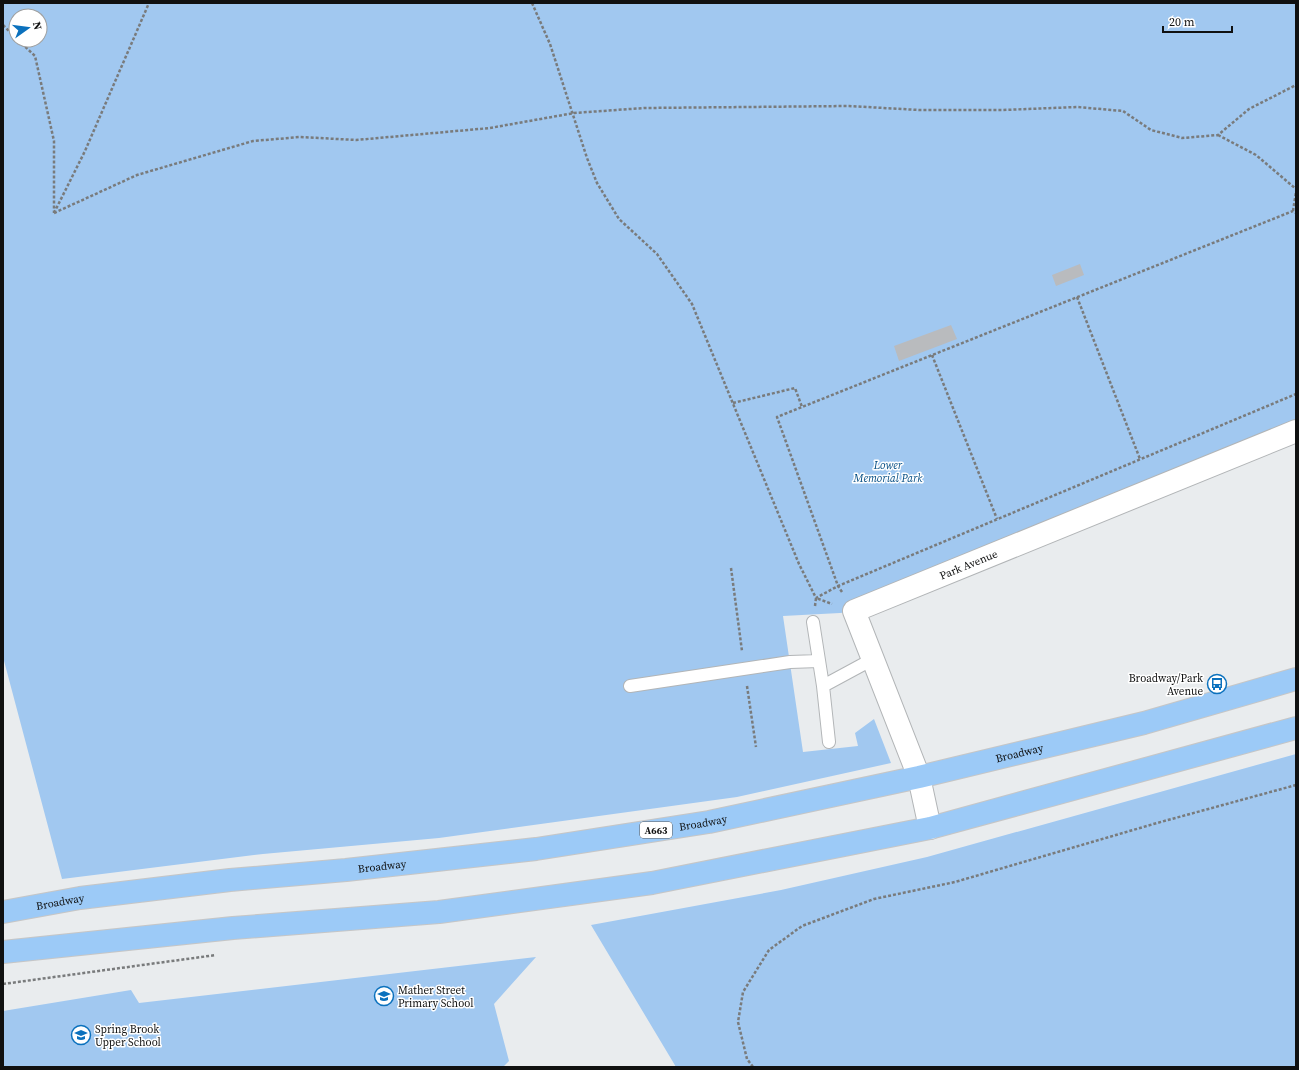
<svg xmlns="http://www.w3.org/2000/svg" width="1299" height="1070" viewBox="0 0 1299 1070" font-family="'Source Serif 4',serif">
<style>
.green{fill:#a1c8f0;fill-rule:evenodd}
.building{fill:#b9bbbe}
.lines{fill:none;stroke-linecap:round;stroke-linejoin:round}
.service-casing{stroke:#b2b5b7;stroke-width:14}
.minor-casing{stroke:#b2b5b7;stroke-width:24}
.trunk-casing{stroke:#c6c6c6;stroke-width:24}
.path{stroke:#797b7c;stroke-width:2.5;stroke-dasharray:3 2;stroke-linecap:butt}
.service{stroke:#fff;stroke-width:12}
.minor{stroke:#fff;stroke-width:22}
.trunk{stroke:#9ccaf7;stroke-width:22}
.labels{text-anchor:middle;stroke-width:3;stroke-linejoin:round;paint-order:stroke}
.shield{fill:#fff;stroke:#585858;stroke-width:1}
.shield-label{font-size:10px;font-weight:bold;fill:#101111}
.park-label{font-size:11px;font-style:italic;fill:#004b82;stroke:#fff}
.street-label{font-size:11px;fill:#101111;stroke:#fff}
.poi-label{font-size:11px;fill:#101111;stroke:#fff;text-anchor:start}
</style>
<rect width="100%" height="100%" fill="#e9ecee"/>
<path class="green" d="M3 3H1296V431L887 607 840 613 783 616 803 752 858 746 855 733 874 719 891 763 737 797 439 838 263 854 62 879 3 657ZM16 16H40V40H16Z
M1296 754V1067H676L591 925 781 890 927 857Z
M536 957 494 1004 509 1061 503 1067H3V1011L131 990 139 1003Z"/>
<path class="building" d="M1080 264 1084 275 1056 286 1052 275Z
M951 325 957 339 899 361 894 346Z"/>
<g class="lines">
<g class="service-casing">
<path id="service" d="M813 622 823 686 829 742
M630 686 790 662 819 661
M823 686 873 659"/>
</g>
<g class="minor-casing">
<g id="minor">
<path id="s1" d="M930 828 919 777 854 611 1296 431"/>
</g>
</g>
<g class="trunk-casing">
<g id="trunk">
<path id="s2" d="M3 912 80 898 230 880 346 870 536 849 709 822 919 777 1144 723 1296 679"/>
<path d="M3 952 233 928 439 912 652 883 930 828 1296 728"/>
</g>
</g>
<path class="path" d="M532 3 550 44 587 158 597 183 619 219 657 254 692 304 799 564 816 598 838 586 1296 394
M3 25 16 38
M18 40 35 56 54 141V213
M1218 135 1256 155 1296 189
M1293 211 1296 192
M54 213 137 175 253 141 300 137 356 140 490 128 574 113 644 108 849 106 919 110H1003L1077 107 1123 111 1151 130 1182 138 1218 135 1249 109 1296 85
M54 213 85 151 149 3
M1077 297 1140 459
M932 355 997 519
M733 403 795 388 802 407
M731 568 742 651
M842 592 838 586 777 417 1293 211 1296 213
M815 606 816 598 832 604
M747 686 756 747
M3 984 216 955
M753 1067 747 1059 738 1022 743 992 769 950 802 926 874 899 955 882 1157 823 1296 785"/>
<use href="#service" class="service"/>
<use href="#minor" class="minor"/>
<use href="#trunk" class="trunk"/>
</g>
<defs>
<g id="bus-ring" transform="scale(1)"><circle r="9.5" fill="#fff" stroke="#0b71bd" stroke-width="1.5"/><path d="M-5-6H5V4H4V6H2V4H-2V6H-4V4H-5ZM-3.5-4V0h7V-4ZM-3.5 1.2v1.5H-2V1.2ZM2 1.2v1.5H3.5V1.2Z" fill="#0b71bd"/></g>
<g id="school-ring" transform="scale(1)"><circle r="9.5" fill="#fff" stroke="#0b71bd" stroke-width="1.5"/><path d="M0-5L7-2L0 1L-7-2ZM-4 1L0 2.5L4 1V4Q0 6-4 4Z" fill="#0b71bd"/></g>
</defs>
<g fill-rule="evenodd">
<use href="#bus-ring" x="1217" y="684"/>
<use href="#school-ring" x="384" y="996"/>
<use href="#school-ring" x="81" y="1035"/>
</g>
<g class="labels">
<rect class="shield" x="640" y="822" width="32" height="16" rx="3"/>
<g class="shield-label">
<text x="656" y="834">A663</text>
</g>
<g class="park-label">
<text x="888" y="469">Lower<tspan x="888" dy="13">Memorial Park</tspan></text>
</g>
<g class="street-label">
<text dy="4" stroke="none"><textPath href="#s1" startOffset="354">Park Avenue</textPath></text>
<text dy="4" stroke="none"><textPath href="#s2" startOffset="1030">Broadway</textPath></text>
<text dy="4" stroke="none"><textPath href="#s2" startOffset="706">Broadway</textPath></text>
<text dy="4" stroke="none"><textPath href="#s2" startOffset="382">Broadway</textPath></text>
<text dy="4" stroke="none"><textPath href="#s2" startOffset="58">Broadway</textPath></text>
</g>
<g class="poi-label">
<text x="1203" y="682" text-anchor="end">Broadway/Park<tspan x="1203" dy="13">Avenue</tspan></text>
<text x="398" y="994">Mather Street<tspan x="398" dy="13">Primary School</tspan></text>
<text x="95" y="1033">Spring Brook<tspan x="95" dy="13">Upper School</tspan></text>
</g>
</g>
<rect width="1299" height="1070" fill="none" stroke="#101111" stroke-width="8"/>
<g transform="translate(28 28) rotate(76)"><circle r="19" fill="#ffffff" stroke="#9fa0a0"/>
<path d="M0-3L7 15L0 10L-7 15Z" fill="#0b71bd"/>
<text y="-6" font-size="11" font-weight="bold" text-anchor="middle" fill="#101111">N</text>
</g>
<path d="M1163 26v6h69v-6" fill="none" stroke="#101111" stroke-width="2"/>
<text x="1169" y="26" font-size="12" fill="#101111" stroke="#ffffff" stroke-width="3" paint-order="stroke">20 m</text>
</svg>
